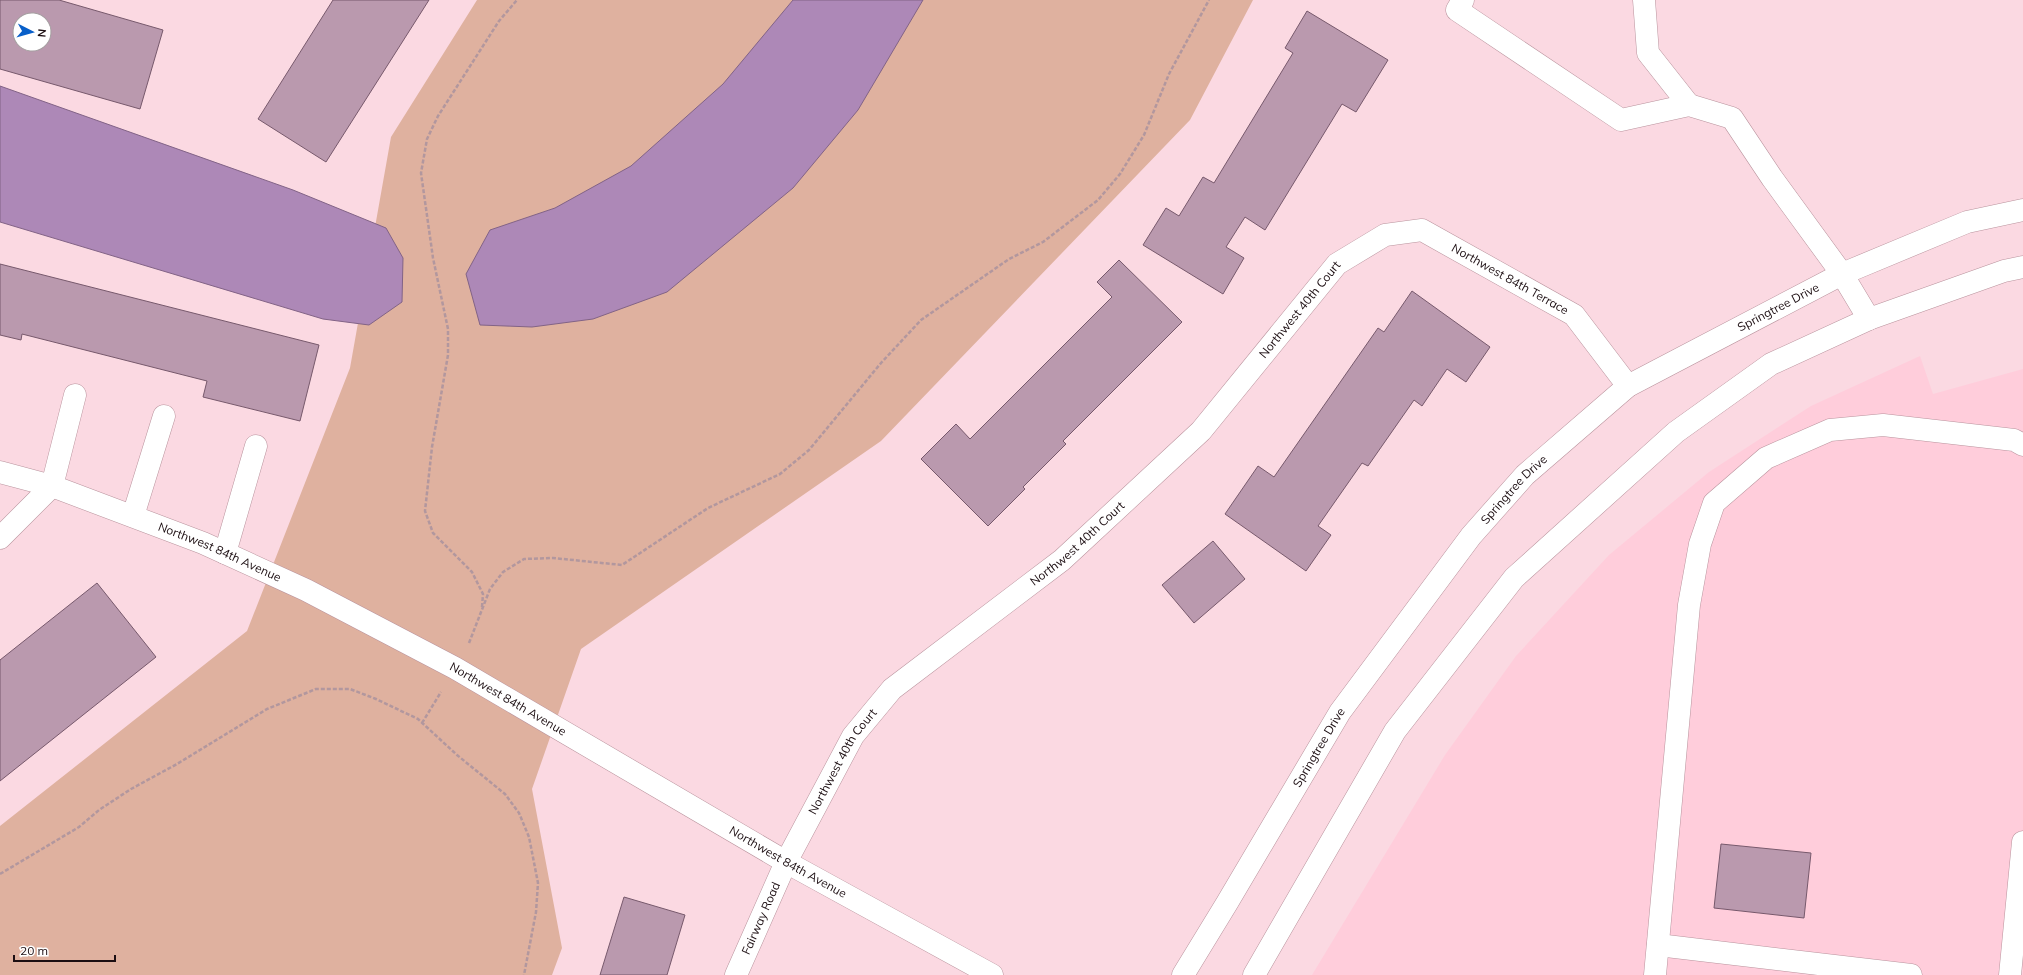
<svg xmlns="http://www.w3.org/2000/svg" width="2023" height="975" viewBox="0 0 2023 975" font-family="Mulish,sans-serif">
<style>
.built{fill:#ffcddb}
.green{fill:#dfb19f}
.water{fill:#ad88b7;stroke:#826386}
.building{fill:#ba99ae;stroke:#77596c;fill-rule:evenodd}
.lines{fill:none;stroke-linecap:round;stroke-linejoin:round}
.minor-casing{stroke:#b9939d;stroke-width:23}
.path{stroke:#b2979e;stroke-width:2.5;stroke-dasharray:4 2;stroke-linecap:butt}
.minor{stroke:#fff;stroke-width:22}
.labels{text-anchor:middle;stroke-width:4;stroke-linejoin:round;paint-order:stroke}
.street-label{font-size:12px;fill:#1c0e12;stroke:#fff}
</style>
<rect width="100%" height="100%" fill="#fbd9e2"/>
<path class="built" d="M1920 356 1933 394 2023 369V975H1312L1445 755 1516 656 1609 555 1709 472 1811 406Z"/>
<path class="green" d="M477 0H1253L1190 120 881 441 581 649 532 789 562 948 552 975H0V826L247 631 350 368 391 137Z"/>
<path class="water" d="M793 0H923L858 110 793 188 667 292 593 319 532 327 480 325 466 274 490 230 555 208 631 166 723 84Z
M0 86 293 190 386 228 403 258 402 302 369 325 323 319 0 222Z"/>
<path class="building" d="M0 0H59L163 30 140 109 0 69ZM20 20H44V44H20Z
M333 0H429L326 162 258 119Z
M1307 11 1388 60 1356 112 1342 104 1265 230 1245 217 1226 247 1244 258 1223 294 1143 245 1166 208 1179 216 1203 177 1214 183 1293 53 1285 48Z
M1119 260 1182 322 1063 441 1066 444 1023 487 1025 489 988 526 921 459 956 424 970 439 1112 297 1097 282Z
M0 264 319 345 300 421 203 397 207 381 22 334 21 340 0 335Z
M1412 291 1490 347 1466 382 1447 369 1422 406 1414 400 1368 466 1362 463 1318 526 1331 535 1306 571 1225 514 1258 466 1274 477 1378 328 1384 332Z
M1213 541 1245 579 1194 623 1162 585Z
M97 583 156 657 0 781V660Z
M1721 844 1811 853 1804 918 1714 908Z
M624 897 685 915 667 975H600Z"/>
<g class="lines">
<g class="minor-casing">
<g id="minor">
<path d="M1463 0 1457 10 1621 120 1689 105 1732 118 1772 178 1842 274 1869 319"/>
<path d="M1644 0 1648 53 1689 105"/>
<path id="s1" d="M0 472 52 486 203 543 306 590 455 668 786 862 992 975"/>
<path d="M133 516 164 416"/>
<path d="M0 538 52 486 75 395"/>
<path d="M225 553 256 446"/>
<path d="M1658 945 1911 975"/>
<path id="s2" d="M736 975 786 862 853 736 892 689 1062 560 1201 431 1337 264 1385 235 1422 230 1574 315 1628 386"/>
<path id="s3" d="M1183 975 1227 903 1340 712 1471 536 1525 475 1628 386 1842 274 1967 222 2023 210"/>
<path d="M1254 975 1395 731 1514 578 1676 432 1771 364 1869 319 2004 271 2023 267"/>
<path d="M1655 975 1689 605 1700 544 1714 503 1766 458 1830 430 1883 425 2014 440 2023 445"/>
<path d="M2010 975 2023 842"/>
</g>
</g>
<path class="path" d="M482 607 483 594 472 572 433 533 425 511 432 447 448 355V329L433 258 421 173 427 139 438 116 499 21 517 0
M469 643 490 589 503 572 524 559 553 558 622 565 708 508 780 474 809 450 881 363 921 320 1009 259 1043 242 1098 200 1120 174 1144 135 1169 74 1209 0
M422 723 441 692
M0 874 79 827 99 810 131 789 177 764 267 709 316 689H350L376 699 418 719 457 755 505 794 519 813 529 837 538 883 536 912 524 975"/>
<use href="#minor" class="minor"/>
</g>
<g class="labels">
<g class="street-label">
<text dy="4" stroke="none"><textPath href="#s2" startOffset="1140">Northwest 84th Terrace</textPath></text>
<text dy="4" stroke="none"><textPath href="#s3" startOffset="913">Springtree Drive</textPath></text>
<text dy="4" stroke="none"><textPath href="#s2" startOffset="887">Northwest 40th Court</textPath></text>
<text dy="4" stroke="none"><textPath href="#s3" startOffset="589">Springtree Drive</textPath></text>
<text dy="4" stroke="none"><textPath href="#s2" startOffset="563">Northwest 40th Court</textPath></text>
<text dy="4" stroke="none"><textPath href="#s1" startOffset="234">Northwest 84th Avenue</textPath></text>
<text dy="4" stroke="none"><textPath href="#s1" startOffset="558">Northwest 84th Avenue</textPath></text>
<text dy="4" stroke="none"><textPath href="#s3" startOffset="265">Springtree Drive</textPath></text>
<text dy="4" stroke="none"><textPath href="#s2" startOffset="239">Northwest 40th Court</textPath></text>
<text dy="4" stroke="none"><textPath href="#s1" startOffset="882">Northwest 84th Avenue</textPath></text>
<text dy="4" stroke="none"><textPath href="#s2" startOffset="62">Fairway Road</textPath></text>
</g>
</g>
<g transform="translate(32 32) rotate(96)"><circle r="19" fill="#ffffff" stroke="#a49fa0"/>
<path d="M0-3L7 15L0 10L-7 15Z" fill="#085fc9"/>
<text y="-6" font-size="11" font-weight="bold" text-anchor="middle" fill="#1c0e12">N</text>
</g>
<path d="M14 955v6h101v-6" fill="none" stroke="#1c0e12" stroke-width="2"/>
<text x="20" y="955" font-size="12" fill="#1c0e12" stroke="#ffffff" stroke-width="3" paint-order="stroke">20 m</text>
</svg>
